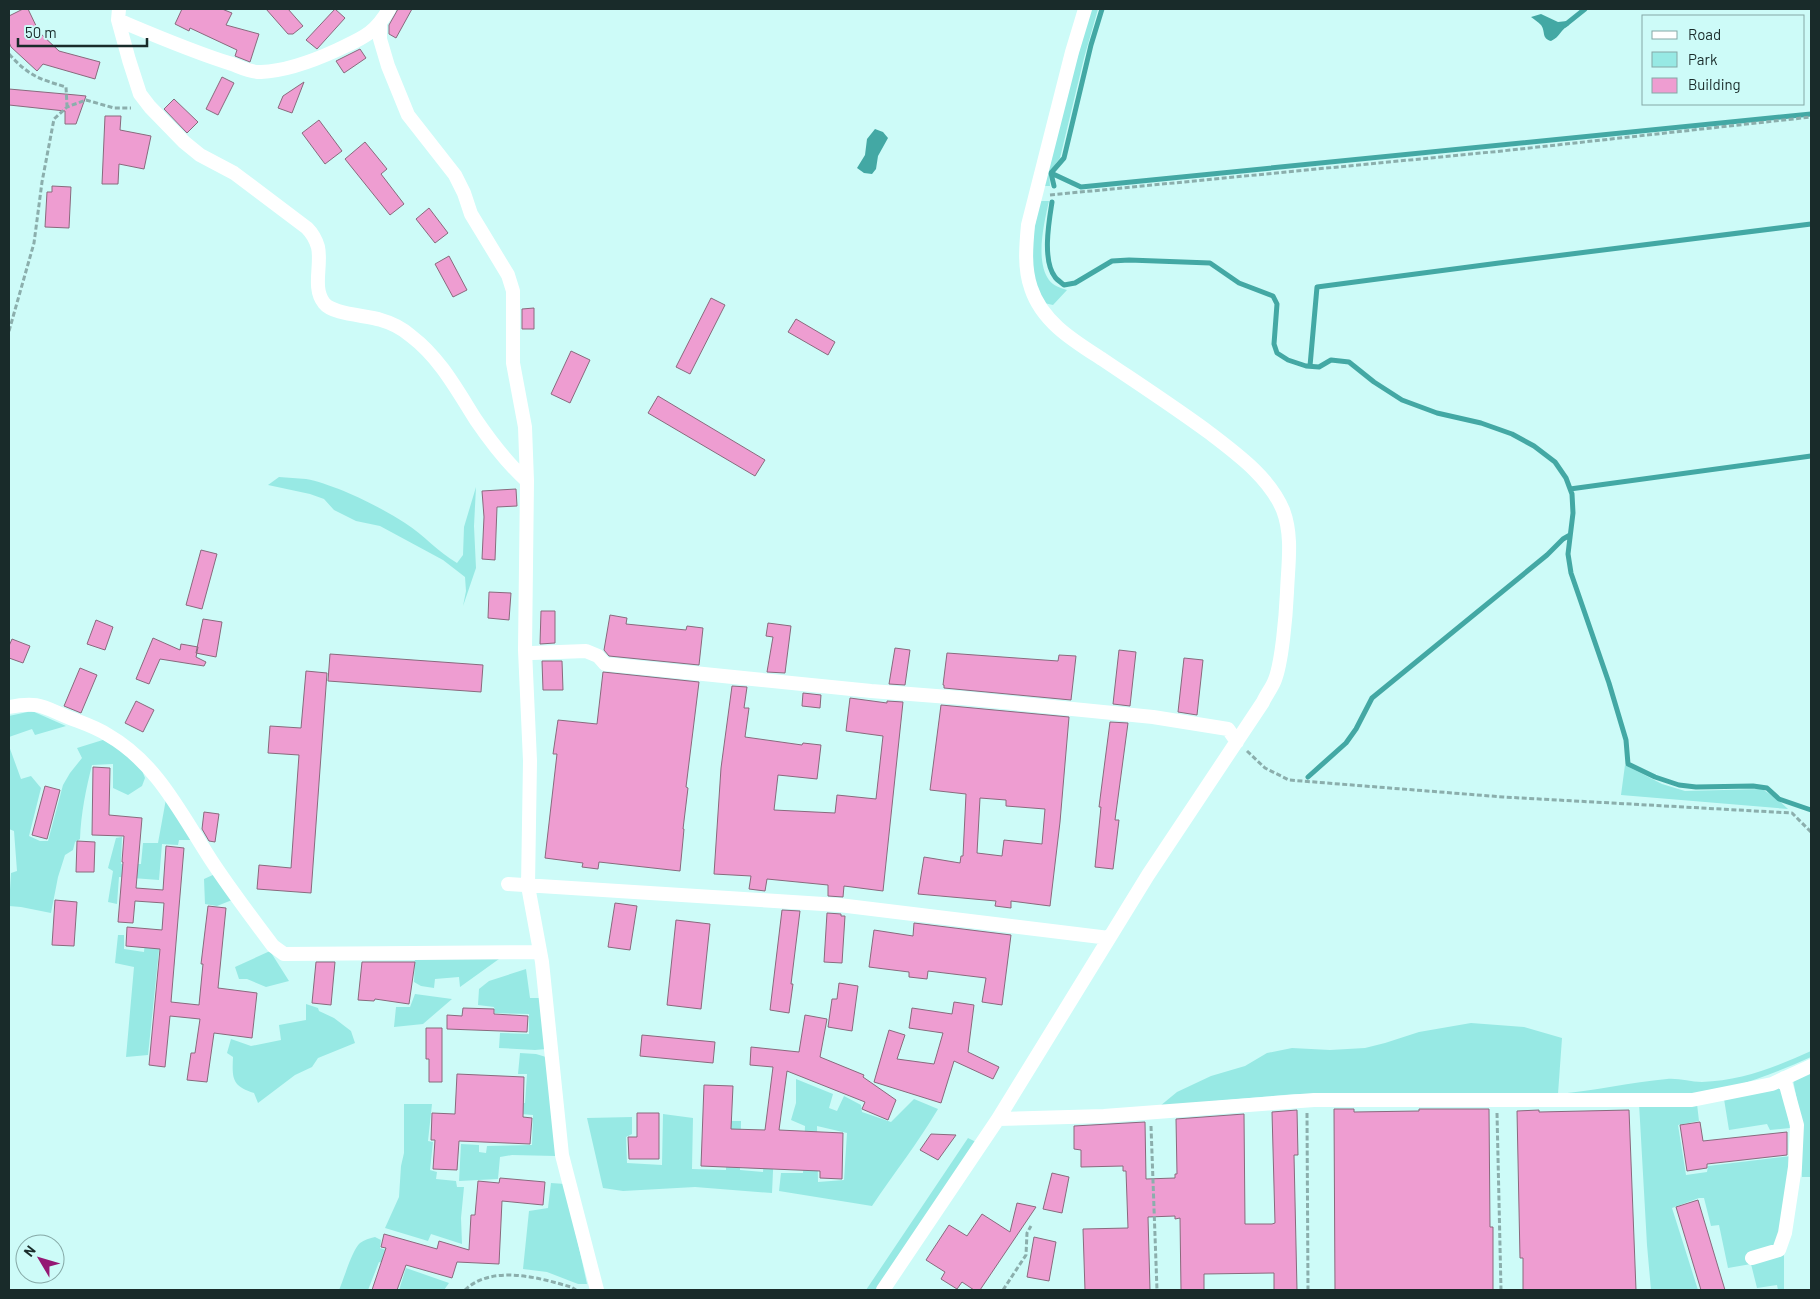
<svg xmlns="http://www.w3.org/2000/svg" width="1820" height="1299" viewBox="0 0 1820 1299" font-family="Barlow,sans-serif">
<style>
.green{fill:#97e9e4;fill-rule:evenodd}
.water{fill:#43a8a4}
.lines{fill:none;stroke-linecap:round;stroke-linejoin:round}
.stream{stroke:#43a8a4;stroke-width:5}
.building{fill:#ee9dd1;stroke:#896a7d;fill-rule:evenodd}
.path{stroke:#8baeac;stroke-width:3;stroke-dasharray:5 2.5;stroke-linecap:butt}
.minor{stroke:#fff;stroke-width:14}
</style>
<rect width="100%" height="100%" fill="#cdfbf8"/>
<path class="green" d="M1091 9H1098L1084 58 1060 158 1049 172 1050 186H1041Z
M1039 201H1049C1044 223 1035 261 1049 280 1053 286 1061 288 1067 290L1053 305 1044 303C1041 297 1037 291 1035 285 1027 259 1035 227 1039 201Z
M279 477C288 478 297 478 306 479 334 484 381 507 405 523 424 535 438 552 457 563L463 555 464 527 476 487 474 526 476 568 463 606 466 591 465 577 443 560 380 526 356 521 334 510 324 499 310 494 268 485Z
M32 711 66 726 35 735 32 729 9 737V716Z
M106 739 141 768 145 778 142 786 128 795 113 788V764L92 765C86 789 81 813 80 839L75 842 73 850 65 855 58 877 51 913 21 907 9 906 11 873 17 871 14 831 9 829V746L21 779 31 776 41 788 29 836 40 841H48L63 785 70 773 82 758 77 748Z
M1625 765 1662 784 1685 791 1762 789 1776 798 1788 809 1621 795Z
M166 799 193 840H179L178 845 162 844 159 880 119 877 117 904 108 902 113 871 108 868 116 838 122 837 121 864H141L143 843H158Z
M215 874 232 900 217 906 205 904 204 879Z
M146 931H161L148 1055 126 1057 134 967 115 963 118 935H124V949L144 952Z
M270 951 289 981 266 987 247 979H239L235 967Z
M415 957 499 959 460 987 459 977 435 979 434 988 421 986 414 982Z
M526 969 530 998H542L546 1049 535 1050 499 1048 500 1033 529 1034V1014L495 1013 494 1007 478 1005 479 989 489 981Z
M415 994 452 999 423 1024 394 1027 396 1007H410Z
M306 1004 318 1008 319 1011 334 1018 351 1031 355 1043 318 1058 312 1067 295 1075 258 1103 254 1093C232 1086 232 1079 233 1057L227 1053 231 1039 251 1046 281 1040 279 1025 306 1020Z
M1471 1023 1524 1027 1562 1038 1558 1094C1595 1091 1631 1082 1667 1079 1679 1078 1690 1082 1702 1082 1741 1081 1776 1067 1811 1051V1057C1771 1075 1728 1092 1684 1095L1295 1094 1160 1106 1177 1092 1211 1076 1245 1066 1267 1053 1292 1048 1330 1050 1365 1048 1385 1043 1419 1032Z
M520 1053 536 1054 546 1057 556 1156 512 1155 500 1157 498 1179 459 1181 461 1144 479 1145V1152L486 1153 487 1146 532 1145 533 1115 521 1114 522 1103H525L527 1074H518Z
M1811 1073V1177H1802V1125L1793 1080Z
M796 1079 833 1094 829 1108 837 1111 844 1096 861 1105 862 1112 891 1122 914 1099 938 1109C918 1143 894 1173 872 1206L779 1191 781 1173H803L805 1126 791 1120 796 1103ZM817 1126 847 1133 844 1180 818 1182Z
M1783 1084 1790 1128 1770 1130 1767 1124 1729 1130 1724 1099Z
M1639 1103 1697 1104 1699 1121 1678 1125 1686 1175 1707 1172 1708 1166 1791 1156 1781 1235 1774 1247 1752 1264 1784 1255V1290H1778L1777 1285 1757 1288 1751 1264 1728 1268 1719 1225 1711 1226 1704 1198H1699L1672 1208 1698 1290H1651L1647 1245Z
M404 1104H432L428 1141 433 1142 430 1170 437 1172 436 1179 456 1181 457 1187H464L461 1218 462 1244 431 1234 428 1241 385 1228 399 1197 401 1166 404 1153Z
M663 1114 693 1118 692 1169 726 1170 727 1121H741L740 1170 763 1172 766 1125 775 1128 772 1193 695 1187 623 1191 603 1188 587 1118 632 1117V1134L626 1137 627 1163 662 1165Z
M968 1138 976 1142 877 1290H866Z
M551 1183 565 1184 587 1284H578L547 1272 523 1269 529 1211 548 1208Z
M375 1237 381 1240 380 1248 395 1253 392 1265 379 1262 368 1290H339C344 1279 352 1250 360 1243 364 1240 370 1238 375 1237Z
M406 1268 449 1283 444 1290H399Z"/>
<path class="water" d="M1541 14 1558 22 1567 21 1569 25C1561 29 1560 37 1551 41 1541 38 1546 32 1541 25 1538 22 1534 19 1531 17Z
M875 129 883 132 888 138 878 156 876 169 872 174 864 173 857 168 865 155 867 139Z"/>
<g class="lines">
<path class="stream" d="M1565 25 1585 9
M1051 173 1081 187 1811 114
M1051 173 1064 158 1091 45 1102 9
M1051 173 1054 186
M1052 202C1049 221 1042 260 1055 277 1057 280 1062 283 1064 285L1075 283 1112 261 1129 260 1210 263 1239 283 1273 296 1277 304 1274 344 1277 353 1288 360 1306 366 1319 367 1331 360 1349 362 1374 382 1402 400 1437 413 1481 423 1512 434 1534 446 1555 462 1566 478 1572 494 1573 513 1568 554 1571 573 1609 683 1626 740 1628 764 1655 777 1679 785 1696 787 1753 786 1767 788 1779 799 1811 810
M1310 366 1317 287 1499 263 1811 224
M1570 489 1811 456
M1308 777 1346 743 1356 729 1372 698 1547 555 1563 539 1570 535"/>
</g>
<path class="building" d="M23 9H28L39 32 59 51 100 62 95 79 43 64 37 71 11 47 9 42V16Z
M182 9H222L232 13 226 25 259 34 250 62 235 56 237 50 190 28 189 31 175 24Z
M266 9H288L303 26 293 34H288Z
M335 9 345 18 317 49 306 40Z
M398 9H412L396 38 389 34V25Z
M360 49 366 58 344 73 336 61Z
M222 77 234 83 218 115 206 109Z
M304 82 292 113 278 108 283 96Z
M9 89 76 95 86 96 76 124H65V111L9 105Z
M174 99 198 122 187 133 164 109Z
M105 116H121L120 130 151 136 144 169 119 164 118 184H102Z
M319 120 342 151 325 164 302 133Z
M365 142 387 169 381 174 404 204 390 215 345 159Z
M52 186 71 187 69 228 45 227 47 192H52Z
M429 208 448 233 435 243 416 219Z
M449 256 467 290 453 297 435 264Z
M711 298 725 305 690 374 676 367Z
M534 308V329H522V309Z
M796 319 835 342 828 355 788 332Z
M571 351 590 360 570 403 551 394Z
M658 396 765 460 755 476 648 413Z
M516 489 517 506 497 507 495 560 482 559 484 517 482 491Z
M201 550 217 554 202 609 186 605Z
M489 592 511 593 509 620 488 618Z
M541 611H555V643L540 644Z
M610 615 627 618 626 624 686 630 687 626 703 628 699 665 609 656 604 650Z
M203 619 222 622 216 657 196 653Z
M96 620 113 627 105 650 87 644Z
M768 623 791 626 785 673 767 672 773 637 766 636Z
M153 638 180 650 181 644 198 647 196 657 206 662 204 666 160 659 149 684 136 679Z
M12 639 30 646 23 663 9 658V646Z
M895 648 910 650 905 685 889 684Z
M1119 650 1136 652 1130 706 1113 704Z
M947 653 1058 661 1059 655 1076 656 1071 700 944 688V685H943Z
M330 654 483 665 481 692 328 681Z
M1184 658 1203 660 1197 715 1178 712Z
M542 661H562L563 690H543Z
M80 668 97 675 81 713 64 706Z
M306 671 327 673 311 893 257 889 259 865 291 868 299 755 268 753 270 726 301 728Z
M603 672 699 682 686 787 688 788 683 829H684L680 871 599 862 598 869 582 867 583 863 545 858 557 754H553L558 720 597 724Z
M732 686 747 687 744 708H749L745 737 802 745 803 743 821 745 817 779 778 775 774 810 835 813 837 795 876 799 883 736 846 731 850 698 887 703V701L903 702 883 891 844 886 843 897 828 896V885L767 879 765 891 749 889 751 876 714 874 721 768Z
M803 693 821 695 820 708 802 706Z
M136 701 154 710 143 732 125 723Z
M941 705 1069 717 1060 822 1050 906 1011 901V908L995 906 996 901 918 894 924 857 960 863 961 856H963L966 794 930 790ZM980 798 1006 800V806L1045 809 1042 844 1004 840 1002 856 977 853Z
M1110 722 1128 723 1115 820H1119L1113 869 1095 867 1101 807H1099Z
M93 767 110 768 109 815 142 818 136 888 163 890 166 846 184 848 171 1002 199 1005 203 964H201L208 906 226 908 218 988 257 993 252 1038 214 1033 207 1082 187 1080 191 1053H195L200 1019 170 1016 165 1067 149 1065 160 949 126 946 127 927 162 930 164 903 135 901 133 923 118 922 123 862H122L124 836 92 835Z
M45 786 60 790 47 839 32 835Z
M204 812 219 814 215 842 209 841 202 829Z
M77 841 95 842 94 872H76Z
M55 900 77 902 74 946 52 945Z
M615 903 637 906 630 950 608 947Z
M782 910 800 911 791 984H793L789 1013 770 1010Z
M827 913 841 914V916H845L842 963 824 962Z
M676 920 710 924 701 1009 667 1005Z
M914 923 1011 935 1002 1005 982 1002 986 978 928 971 927 979 909 977V972L869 967 874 930 913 936Z
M316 962H335L331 1005 312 1003Z
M362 962H415L409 1004 375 999 374 1001 358 1000Z
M839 983 858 986 852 1031 828 1027 832 999H837Z
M954 1002 974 1005 968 1052 999 1067 993 1079 954 1061 941 1103 874 1082 889 1030 905 1035 897 1059 934 1064 943 1033 909 1028 912 1008 952 1014Z
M463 1008 494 1009V1014L528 1016 527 1032 447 1029V1015L462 1016Z
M805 1015 827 1019 820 1057 864 1075 863 1077 896 1100 888 1120 862 1109 865 1102 787 1071 779 1130 843 1133 842 1179 820 1178V1171L701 1166 704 1085 733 1086 731 1129 765 1130 773 1067 750 1065 751 1047 799 1052Z
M426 1028H442V1082H429V1059H426Z
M642 1035 715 1042 713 1063 640 1056Z
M457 1074 524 1077 523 1117 532 1118 530 1144 459 1141 457 1170 433 1169 435 1140H431L432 1113 455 1114Z
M1334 1109H1354V1112L1419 1111V1109H1489L1490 1227H1493V1290H1335Z
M1297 1110 1298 1155H1294L1297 1290H1274V1273L1204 1274V1290H1181L1180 1218 1175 1219V1216L1148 1217 1150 1290H1085L1083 1229 1128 1228 1126 1171H1123V1166L1081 1167V1150L1074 1149V1126L1145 1122 1146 1179 1175 1178V1174H1177L1176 1119 1244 1114 1245 1224H1272L1275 1223 1272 1112Z
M1539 1110V1112L1629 1110 1636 1290H1523V1258H1520L1517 1111Z
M637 1113H659V1159H629L628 1137H637Z
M1700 1122 1703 1141 1787 1132V1155L1707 1164V1168L1687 1171 1680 1125Z
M931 1134 956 1135 938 1160 920 1150Z
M1052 1173 1069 1177 1062 1213 1043 1209Z
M500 1178 545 1182 543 1205 502 1201 499 1264 457 1262 452 1278 406 1265 397 1290H372L386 1248 381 1247 384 1234 437 1249 439 1241 469 1250 471 1215H475L478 1181 499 1183Z
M1698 1200 1725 1290H1701L1676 1207Z
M1017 1203 1036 1207 980 1290H974L962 1282 957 1289 941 1279 945 1272 926 1260 949 1225 967 1236 982 1214 1010 1232Z
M1034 1237 1056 1242 1049 1281 1027 1277Z"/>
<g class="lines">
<path class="path" d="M9 54C29 76 39 79 66 87L67 106
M1050 195 1502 151 1811 117
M9 331 34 243 42 182 54 119 67 107 86 100 114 108H131
M1247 751 1265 768 1289 780 1503 797 1792 813 1811 832
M1307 1113 1308 1290
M1497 1113 1501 1290
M1151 1126 1157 1290
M465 1290C492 1264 540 1278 571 1287L576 1290
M1003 1290 1026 1255 1027 1233 1031 1226"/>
<path class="minor" d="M119 9 118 20 129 60 140 94 150 107 184 142 200 155 234 173 307 228C312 233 316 240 318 247 322 265 312 288 324 303 333 315 367 315 381 320 392 323 403 329 411 336 440 358 457 390 476 420 491 442 507 463 527 481L525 650 530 761 528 886 542 962 562 1155 597 1290
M118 20C156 36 193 52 232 64 240 67 252 73 261 72 287 71 313 61 337 50 362 38 375 34 389 9
M380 24V39L388 66 408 115 455 175 464 193 471 214 508 275 513 291V363L525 427 527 481
M525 650 532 653 586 651 598 656 605 664 871 691 962 698 1153 717 1228 729 1237 742
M9 707C39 701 43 707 70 718 83 723 96 727 108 735 157 763 181 814 211 860 230 889 252 918 273 946L284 954 540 952
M508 884 839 905 1109 938
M998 1119 1104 1116 1314 1100H1692L1772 1084 1811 1066
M1752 1258 1779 1250 1785 1233 1795 1167 1797 1125 1784 1078
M883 1290 998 1119 1148 875 1263 702C1266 695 1271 689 1274 682 1282 665 1286 613 1287 592 1288 565 1293 536 1283 510 1269 477 1238 455 1211 434 1176 408 1139 384 1102 359 1074 341 1042 322 1031 288 1024 268 1026 246 1028 225L1072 52 1085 9"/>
</g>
<rect width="1820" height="1299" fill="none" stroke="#192b2a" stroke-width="20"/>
<rect x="1642" y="15" width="162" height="90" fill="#cdfbf8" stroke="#85a8a6"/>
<rect x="1652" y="31" width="25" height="8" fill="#ffffff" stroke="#85a8a6"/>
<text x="1688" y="40" font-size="15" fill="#192b2a">Road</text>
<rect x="1652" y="52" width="25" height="15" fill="#97e9e4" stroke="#85a8a6"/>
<text x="1688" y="65" font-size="15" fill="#192b2a">Park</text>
<rect x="1652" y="78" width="25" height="15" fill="#ee9dd1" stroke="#85a8a6"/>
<text x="1688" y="90" font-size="15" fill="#192b2a">Building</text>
<g transform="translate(40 1259) rotate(308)"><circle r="24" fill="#cdfbf8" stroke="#85a8a6"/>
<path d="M0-4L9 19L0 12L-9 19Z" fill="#941874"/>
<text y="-8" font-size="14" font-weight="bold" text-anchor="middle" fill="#192b2a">N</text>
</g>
<path d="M18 38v8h129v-8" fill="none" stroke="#192b2a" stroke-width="2.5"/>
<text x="25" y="38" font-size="15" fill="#192b2a" stroke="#cdfbf8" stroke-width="4" paint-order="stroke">50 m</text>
</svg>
